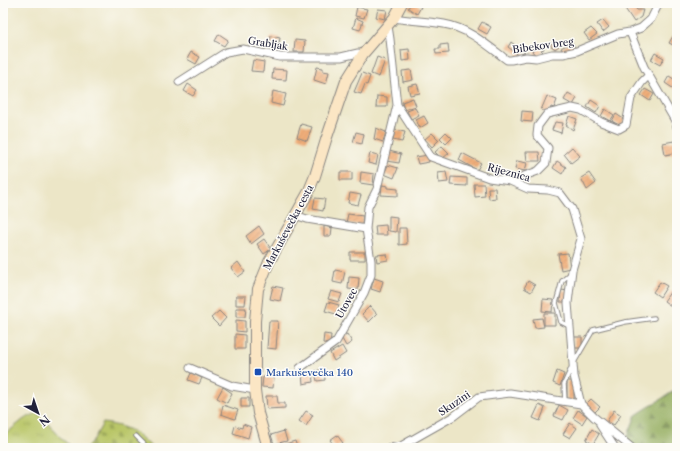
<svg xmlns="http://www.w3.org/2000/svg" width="680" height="451" viewBox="0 0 680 451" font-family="'Libre Caslon Text',serif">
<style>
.grass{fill:url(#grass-tufts);stroke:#6e7452}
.forest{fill:url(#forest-firs);stroke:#5a664c}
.cemetery{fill:url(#cemetery-stones);stroke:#6e7452}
.building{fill:url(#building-hatch)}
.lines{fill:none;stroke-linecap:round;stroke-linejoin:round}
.lane-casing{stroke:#878481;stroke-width:5.5}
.street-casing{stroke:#878481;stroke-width:9}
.secondary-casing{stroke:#878481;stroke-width:12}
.lane{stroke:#fff;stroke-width:3.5}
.street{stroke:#fff;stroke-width:7}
.secondary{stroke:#fbe6c4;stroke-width:10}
.transit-dot{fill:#1a4fb4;stroke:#fdfcf7;stroke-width:1.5}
.labels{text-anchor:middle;stroke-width:3;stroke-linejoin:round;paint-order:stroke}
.street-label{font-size:10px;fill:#22223b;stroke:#fdfcf7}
.transit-label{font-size:10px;fill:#164399;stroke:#fdfcf7;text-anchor:start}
</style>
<defs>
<pattern id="grass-tufts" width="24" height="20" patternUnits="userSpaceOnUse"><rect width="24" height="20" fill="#b9c668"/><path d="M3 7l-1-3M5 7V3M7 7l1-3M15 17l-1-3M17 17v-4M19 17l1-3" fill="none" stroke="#9faa5b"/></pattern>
<pattern id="forest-firs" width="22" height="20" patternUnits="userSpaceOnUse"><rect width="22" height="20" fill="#92ab5c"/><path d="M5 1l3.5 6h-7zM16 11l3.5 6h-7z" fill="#778b4d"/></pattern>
<pattern id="cemetery-stones" width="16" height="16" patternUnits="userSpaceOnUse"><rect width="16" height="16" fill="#b9c668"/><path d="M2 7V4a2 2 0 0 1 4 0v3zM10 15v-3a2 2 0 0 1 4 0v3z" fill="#9faa5b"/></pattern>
<pattern id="building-hatch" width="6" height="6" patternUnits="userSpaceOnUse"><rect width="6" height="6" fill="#f0ae79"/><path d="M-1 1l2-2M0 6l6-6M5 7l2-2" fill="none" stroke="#ce956a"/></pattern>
</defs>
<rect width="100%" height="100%" fill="#fdfcf7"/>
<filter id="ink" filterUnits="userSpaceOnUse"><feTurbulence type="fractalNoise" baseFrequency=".025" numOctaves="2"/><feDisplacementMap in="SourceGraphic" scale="8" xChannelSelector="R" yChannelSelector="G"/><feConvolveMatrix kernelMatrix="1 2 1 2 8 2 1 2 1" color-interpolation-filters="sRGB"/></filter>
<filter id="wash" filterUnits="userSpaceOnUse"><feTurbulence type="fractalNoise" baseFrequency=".012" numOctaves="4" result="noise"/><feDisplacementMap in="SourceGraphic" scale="16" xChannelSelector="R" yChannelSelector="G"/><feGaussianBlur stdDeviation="0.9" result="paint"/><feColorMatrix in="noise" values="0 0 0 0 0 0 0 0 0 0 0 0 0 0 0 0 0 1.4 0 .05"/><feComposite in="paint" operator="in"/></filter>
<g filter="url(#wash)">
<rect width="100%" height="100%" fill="#ece6c7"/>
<path class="grass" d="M39 412 59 436 72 448H3V436L24 419Z"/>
<path class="forest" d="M677 389V448H631L625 443 636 415Z"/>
<path class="cemetery" d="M103 423C125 426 136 430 152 448H85L94 439Z"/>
<g id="blocks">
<path class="building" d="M411 3H414L421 7 417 14 408 8Z
M630 3H632L637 10H643L641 17 634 22 624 7Z
M357 7 367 9 364 18 355 16Z
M378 9 387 10 385 19 376 17Z
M356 18 363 21 360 30 353 28Z
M603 20 609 27 603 32 597 24Z
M482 22 491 27 487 34 478 29Z
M591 28 597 34 589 40 584 33Z
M219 34 228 40 224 46 215 41Z
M271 36 280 38 277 53 268 51Z
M673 36 677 38V47L669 43Z
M295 40 305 41 304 52H294Z
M555 41 559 46 555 49 550 45Z
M511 42 525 53 521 57 508 47Z
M572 42 575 47 564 53 561 48Z
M448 44 449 53 436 54 435 49H440V45Z
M542 45 544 49 541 50 543 52 536 56 532 51Z
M409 49 410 60 402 61 401 50Z
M191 52 200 57 196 64 187 59Z
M655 53 664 58 660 65 651 60Z
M377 57 385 60 379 77 371 74Z
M253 60 264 62 263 72 251 71Z
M317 67 323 68V71L329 72 326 84 314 80Z
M273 69 287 70 286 80 272 79Z
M411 70 413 80 403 82 402 71Z
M362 73 370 76 367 85 365 84 361 94 354 92Z
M669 76 677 81V84L674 89 665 83Z
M188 84 197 90 193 96 184 91Z
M417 84 420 93 410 95 408 86Z
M645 89 654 94 650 101 641 95Z
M273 91 286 94 283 106 271 103Z
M568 93 577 98 573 105 564 100Z
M377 96 387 97V107H376Z
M547 96 557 100 554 108 551 107 549 113 541 110Z
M413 98 416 106 404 110 402 102Z
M591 100 600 106 596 113 587 107Z
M415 108 419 115 411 119 407 111Z
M605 109 614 115 610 121 601 116Z
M522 111 533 112 532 122 521 121Z
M616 114 625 120 621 127 612 121Z
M424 116 428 123 420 128 416 120Z
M569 116 577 119 573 130 566 125Z
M555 122 563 123 561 133 552 130Z
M301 124 312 127 307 141 297 137Z
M376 128 386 132 383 142 374 139Z
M395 130 405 132 402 142 393 140Z
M356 132 364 134 362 144 353 142Z
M446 132 452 138 446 144 440 138Z
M432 133 439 140 432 147 425 139Z
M674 141 676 153 665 155 663 143Z
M442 146 449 153 442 159 435 152Z
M572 147 580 156 571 163 564 154Z
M389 151 401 154 399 163 386 161Z
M526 152H539L540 161H527Z
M370 153 378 155 376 165 368 163Z
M462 153 481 163 477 170 459 160Z
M428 155 429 162 418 164 416 157Z
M517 161 527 163 525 171 515 169Z
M557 161 566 167 562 174 553 168Z
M388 165 398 168 394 178 384 174Z
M340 172H352V180H340Z
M361 172 374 174 373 185 360 183Z
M446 172 448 182 439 183 438 173Z
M589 173 596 183 587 190 581 178Z
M451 177 467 178V186L450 185Z
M474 184H484L485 196 475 197Z
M382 185 388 186V188L398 189V196L381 195Z
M488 188H495L496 198 489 199Z
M350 193 361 195 358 205 348 203Z
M315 198 325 199 323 211 313 209Z
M348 214 363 216 362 225 346 223Z
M389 216 397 217 396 232 389 231Z
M386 225 387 235H376L375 226Z
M259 226 264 234 251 244 246 236Z
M324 226 332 228 331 236H324Z
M399 228H406L407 244 399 245Z
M264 239 271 249 264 254 257 244Z
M350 252H365V260H350Z
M568 253 570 268 561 270 558 254Z
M387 254 388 260 377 262 376 255Z
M238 262 245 272 238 277 231 268Z
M335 270 345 272 342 284 333 282Z
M349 277 359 278 358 290 348 289Z
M374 278 383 281 380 292 371 289Z
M528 281 535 285 531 292 524 288Z
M660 282 667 286 660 297 653 292Z
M273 286 283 288 280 301 270 299Z
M561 290 568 291 567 302H560Z
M331 291 342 294 339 302 328 299Z
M671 291 677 295 671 306 664 301Z
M236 296H246L245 305H236Z
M543 299 553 300 552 312 542 311Z
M328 302 339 305 336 314 325 311Z
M370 306 377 314 369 322 362 314Z
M236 308H246L245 317H236Z
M219 311 226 318 219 326 211 318Z
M544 313H555V325H544Z
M542 318 544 327 535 328 533 319Z
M236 320 245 321V332L236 331Z
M269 321H278L276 349 267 348Z
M235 334 245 335V349H235Z
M324 334 331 335 330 344 323 343Z
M347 334 352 342 346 346 341 337Z
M574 337H582V348H574Z
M342 346 346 353 334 361 330 353Z
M324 369 325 380 317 381 315 371Z
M557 371 564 374 560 386 553 383Z
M312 372 313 382 303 384 302 373Z
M191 373 202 378 199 384 188 380Z
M263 377H274L273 388 262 387Z
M567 381H574V401H567Z
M223 387 232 393 227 403 217 398Z
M266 396H277L278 403H285V408L267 409Z
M241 398H249V407H241Z
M591 399 600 407 594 413 585 405Z
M223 405 238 410 235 419 221 414Z
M539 405 545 408 540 421 533 418Z
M559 405 568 410 563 420 554 416Z
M578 410 587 416 582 424 573 418Z
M614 410 621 415 614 425 607 421Z
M306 411 313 415 306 426 299 421Z
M570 423 577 428 570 438 563 434Z
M243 424 251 427 248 438 233 433 235 426 242 428Z
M592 429 599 434 593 444 586 440Z
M284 431 287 441 274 444 271 435Z
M337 435 343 443 336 448 330 440Z
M295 441 297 447 283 448 282 445Z"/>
</g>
</g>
<g filter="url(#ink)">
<use href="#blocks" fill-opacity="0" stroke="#878481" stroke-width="1"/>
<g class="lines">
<g class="lane-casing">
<path id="lane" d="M569 326 561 322 556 303 562 281 571 273
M565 402 564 384 573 364 593 330 625 322 654 318
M136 436 148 448"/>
</g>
<g class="street-casing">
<path id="street" d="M394 18C411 21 427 21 444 24 467 28 485 43 503 57L507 60H511L526 57 536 58 552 54H563L577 51 618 34 630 32 641 28 651 19 659 3
M388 26 390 39 397 105 431 157 489 178 510 181 528 189 548 190 560 193 572 209 581 239 572 270 568 303 574 376 581 404 594 417 632 448
M630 32 644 67 674 119 677 127
M179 82 226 52 243 49 280 57H341L358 53 363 54
M510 181 538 171 546 163 548 148 537 135 538 126 547 114 572 108 581 110 601 122 619 129 626 125 631 98 642 82 649 75
M295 215 307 219 366 229
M190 368 232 386 255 390
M300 368 336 342 364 293 371 275V261L366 229 368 207 377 189 397 105
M600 425 615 448
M390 448 401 446 454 416 479 397 510 393 581 404"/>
</g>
<g class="secondary-casing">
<path id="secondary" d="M268 448 258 413 255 390V321L258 289 269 262 308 193 315 176 326 140 346 81 363 54 394 18 402 3"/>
</g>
<use href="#lane" class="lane"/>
<use href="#street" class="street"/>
<use href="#secondary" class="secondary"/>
</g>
</g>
<rect class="transit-dot" x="254" y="368" width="8" height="8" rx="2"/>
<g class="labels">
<g class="street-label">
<text transform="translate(268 43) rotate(9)" y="4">Grabljak</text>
<text transform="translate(543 45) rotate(-8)" y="4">Bibekov breg</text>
<text transform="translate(509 172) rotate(15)" y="4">Rijeznica</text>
<text transform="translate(288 227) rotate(-62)" y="4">Markuševečka cesta</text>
<text transform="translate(346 303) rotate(-61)" y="4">Utovec</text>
<text transform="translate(454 403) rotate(-34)" y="4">Skuzini</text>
</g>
<g class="transit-label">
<text x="266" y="376">Markuševečka 140</text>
</g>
</g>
<rect width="680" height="451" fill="none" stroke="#fdfcf7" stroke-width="16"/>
<g transform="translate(38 413) rotate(140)" stroke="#fdfcf7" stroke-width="3" paint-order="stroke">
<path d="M0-3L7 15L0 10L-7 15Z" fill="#22223b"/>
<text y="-6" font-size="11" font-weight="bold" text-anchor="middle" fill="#22223b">N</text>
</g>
</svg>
